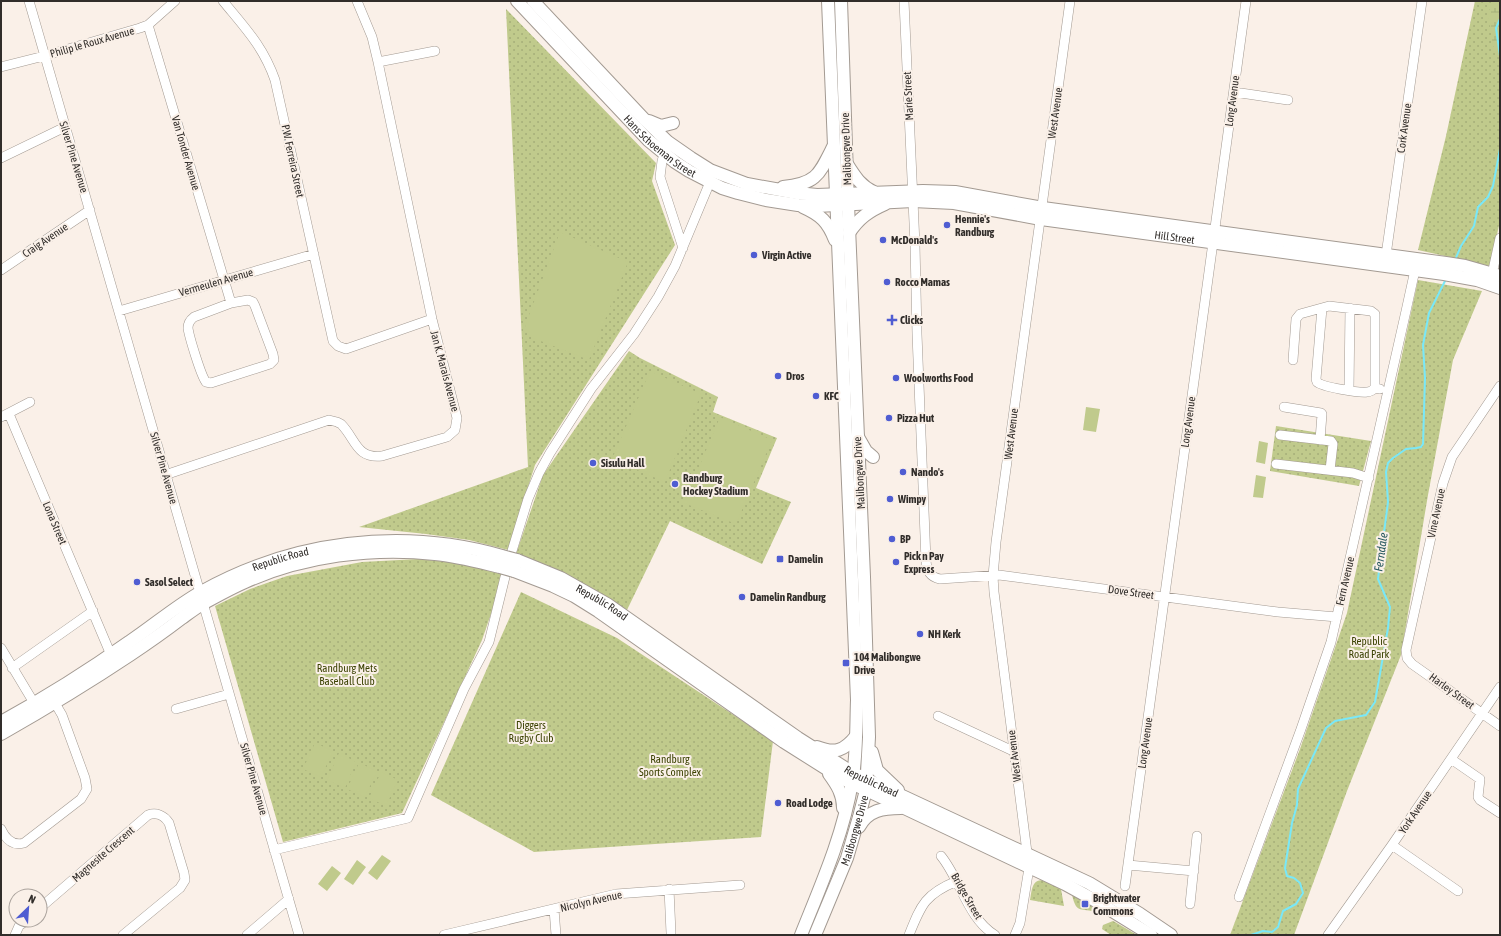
<svg xmlns="http://www.w3.org/2000/svg" width="1501" height="936" viewBox="0 0 1501 936" font-family="'Asap Condensed',sans-serif">
<style>
.grass{fill:url(#grass-dots)}
.wetland{fill:url(#wetland-marsh)}
.pitch{fill:#c0ca8c}
.lines{fill:none;stroke-linecap:round;stroke-linejoin:round}
.stream{stroke:#79e8f8;stroke-width:2}
.minor-casing{stroke:#a39a92;stroke-width:10}
.major-casing{stroke:#a39a92;stroke-width:14}
.minor{stroke:#fff;stroke-width:9}
.major{stroke:#fff;stroke-width:12}
.major-bridge-casing{stroke:#a39a92;stroke-width:14;stroke-linecap:butt}
.major-bridge{stroke:#fff;stroke-width:12}
.poi-dot{fill:#4f5dd2;stroke:#faf0e8;stroke-width:1.5}
.labels{text-anchor:middle;stroke-width:4;stroke-linejoin:round;paint-order:stroke}
.street-label{font-size:11px;fill:#312d2a;stroke:#faf0e8}
.poi-label{font-size:11px;font-weight:bold;fill:#312d2a;stroke:#faf0e8;text-anchor:start}
.park-label{font-size:11px;fill:#3b4202;stroke:#faf0e8}
.water-label{font-size:12px;font-style:italic;fill:#27585f;stroke:#faf0e8}
</style>
<defs>
<pattern id="grass-dots" width="8" height="8" patternUnits="userSpaceOnUse"><rect width="8" height="8" fill="#c0ca8c"/><path d="M2 2h.1M6 6h.1" fill="none" stroke="#a5ae79" stroke-width="1.8" stroke-linecap="round"/></pattern>
<pattern id="wetland-marsh" width="20" height="14" patternUnits="userSpaceOnUse"><rect width="20" height="14" fill="#c0ca8c"/><path d="M1 5h8M5 5V1M11 12h8M15 12V8" fill="none" stroke="#a5ae79"/></pattern>
</defs>
<rect width="100%" height="100%" fill="#faf0e8"/>
<path class="grass" d="M1475 1H1500V221L1490 266 1418 250 1446 136Z
M506 9 656 163 652 181 675 245 535 465 508 550 469 540 426 534 359 527 528 467Z
M1418 280 1482 291 1453 360 1428 495 1401 655 1347 791 1294 935H1230L1300 749 1347 613Z
M629 351 640 358 718 397 713 412 777 438 756 488 791 502 762 564 670 521 627 610 516 554 543 475Z
M1276 426 1371 441 1359 486 1270 471Z
M418 559 460 563 505 573 482 640 402 813 283 842 215 606 250 589 287 576 362 562Z
M521 592 617 638 773 741 761 837 534 852 431 795Z
M1043 880 1061 889 1064 906 1030 900C1032 891 1031 880 1043 880Z
M1072 895 1101 911 1097 913C1081 906 1077 916 1072 895Z
M1113 921 1115 922 1137 935H1111L1102 929 1103 925Z"/>
<path class="wetland" d="M1493 1H1500L1499 54 1493 46 1488 13Z"/>
<path class="pitch" d="M560 232 628 262 589 360 528 336 525 326Z
M650 371 701 394 665 482 612 459Z
M1086 407 1100 409 1096 432 1083 430Z
M720 417 772 440 736 524 684 503Z
M1259 441 1268 443 1265 464 1256 462Z
M1256 475 1266 477 1263 498 1253 497Z
M315 743 333 751 321 777 303 769Z
M339 753 356 762 345 788 327 780Z
M359 763 377 771 365 797 347 789Z
M381 772 398 780 386 806 369 798Z
M382 855 391 861 377 880 368 873Z
M357 860 366 867 353 885 344 879Z
M332 866 341 873 327 891 318 884Z"/>
<g class="lines">
<path class="stream" d="M1500 19 1496 28 1500 56
M1455 260 1461 246 1474 226 1478 207 1488 197 1493 186 1500 149
M1251 935 1263 931 1272 932 1278 927 1283 911 1296 904 1303 893 1300 883 1294 878 1287 876 1285 868 1292 823 1297 805 1298 789 1326 728 1335 721 1366 715 1375 702 1388 628 1390 607 1378 579 1388 502 1386 472 1388 463 1393 458 1406 449 1416 448 1421 447 1423 444 1425 378 1423 345 1429 313 1446 279"/>
<g class="minor-casing">
<path id="minor" d="M29 1 299 935
M223 1C245 28 263 46 275 80L333 341 338 346 346 349 432 319
M904 1 915 245 917 334 926 561C927 571 930 577 940 579L999 575 1278 612 1337 617
M148 25 231 303
M378 62 435 51
M1 67 44 56 140 28 148 25 175 1
M1234 92 1288 100
M666 149 662 161 660 177 683 248
M1 158 65 127
M1386 255 1422 1
M1 270 90 210
M1491 279 1500 238
M248 300 253 302 255 306 273 354 274 360 270 364 211 383 206 382C201 376 189 336 188 328 188 323 190 320 194 317L231 303Z
M1322 308 1316 379 1317 382C1322 387 1359 393 1367 392 1371 392 1373 390 1375 388L1380 389
M119 311 314 254
M1293 360 1296 319 1300 314 1329 306 1371 311 1375 314V388
M1500 386 1452 457 1443 483 1406 650 1407 658 1412 664 1500 726
M1349 390 1350 308
M1284 407 1321 413 1322 414 1320 440
M9 414 111 655
M1 417 30 402
M1280 435 1331 441 1333 444 1330 470
M1276 464 1353 473 1369 478
M165 475 329 420 337 422 341 424C356 439 356 459 382 456L447 437 455 430 457 418 432 319 378 62 372 37 357 1
M512 551 528 499 539 473 550 453 591 389 634 334 658 297 675 266 710 182
M1 648 37 708
M12 668 93 611
M176 709 229 694
M938 716 1013 751
M1451 759 1480 779 1478 797 1480 800 1500 813
M1 829C6 840 13 846 24 843L81 799 87 789 85 778 62 715 52 698
M1392 845 1458 891
M274 850 408 818 464 689 489 642 505 577
M941 856C960 879 968 919 995 935
M1128 865 1194 871
M1125 886 1246 1
M669 889 671 933
M1239 897 1301 729 1331 642 1406 311 1415 270 1411 264
M1190 904 1197 836
M40 908 148 815C156 812 164 815 169 823L184 873 185 880 180 888 123 935
M554 909 556 935
M15 935 19 926 27 920
M247 935 289 899
M444 935 616 894 740 885
M909 935C921 905 925 894 957 881
M1015 935 1020 923 1029 868 994 592 993 576 996 542 1070 1
M1328 935 1392 845 1500 687"/>
</g>
<g class="major-casing">
<g id="major">
<path id="s1" d="M517 1 648 140 675 162 689 171 722 188 738 193 766 200 798 205 817 206 913 201 954 203 1041 219 1444 274 1477 280 1500 288"/>
<path d="M533 1 644 119 668 142 691 158 710 170 747 184 797 193 817 195 923 191 955 192 1043 208 1446 263 1465 266 1500 276"/>
<path d="M649 121 661 126 673 123"/>
<path d="M847 164C855 177 861 186 874 192"/>
<path d="M783 187C816 184 819 175 833 147"/>
<path d="M803 207C821 215 828 222 835 240"/>
<path d="M849 233C859 218 869 211 885 204"/>
<path d="M858 437 866 451 873 457"/>
<path id="s2" d="M517 560 561 578 607 604 798 738 853 773 1089 883 1140 914 1171 935"/>
<path d="M514 571 553 586 574 596 598 611 784 742 841 778 1065 884 1096 901 1151 935"/>
<path id="s3" d="M1 722C45 698 88 671 129 642 153 626 176 606 201 592 292 541 401 527 502 556"/>
<path d="M1 734C45 709 88 683 130 655 148 643 165 631 182 618 189 613 197 607 204 603 217 596 231 588 245 582 303 556 372 547 435 554 457 556 479 562 500 567"/>
<path d="M817 747C835 754 844 751 856 736"/>
<path d="M872 752 877 770 898 790"/>
<path d="M829 774C837 785 843 794 843 808"/>
<path d="M859 827C868 810 883 808 901 808"/>
<path d="M801 935C821 885 843 836 852 782 857 756 856 727 857 700L828 1"/>
<path id="s4" d="M815 935 847 858 859 817 866 790 869 737 864 577 848 204 841 1"/>
</g>
</g>
<use href="#minor" class="minor"/>
<use href="#major" class="major"/>
<g class="major-bridge-casing">
<path id="major-bridge" d="M502 556 517 560
M500 567 514 571"/>
</g>
<use href="#major-bridge" class="major-bridge"/>
</g>
<g class="poi-dot">
<circle cx="947" cy="225" r="4"/>
<circle cx="883" cy="240" r="4"/>
<circle cx="754" cy="255" r="4"/>
<circle cx="887" cy="282" r="4"/>
<path d="M890 314h4v4h4v4h-4v4h-4v-4h-4v-4h4z"/>
<circle cx="778" cy="376" r="4"/>
<circle cx="896" cy="378" r="4"/>
<circle cx="816" cy="396" r="4"/>
<circle cx="889" cy="418" r="4"/>
<circle cx="593" cy="463" r="4"/>
<circle cx="903" cy="472" r="4"/>
<circle cx="675" cy="484" r="4"/>
<circle cx="890" cy="499" r="4"/>
<circle cx="892" cy="539" r="4"/>
<rect x="776" y="555" width="8" height="8" rx="2"/>
<circle cx="896" cy="562" r="4"/>
<circle cx="137" cy="582" r="4"/>
<circle cx="742" cy="597" r="4"/>
<circle cx="920" cy="634" r="4"/>
<rect x="842" y="659" width="8" height="8" rx="2"/>
<circle cx="778" cy="803" r="4"/>
<rect x="1081" y="900" width="8" height="8" rx="2"/>
</g>
<g class="labels">
<g class="street-label">
<text transform="translate(92 42) rotate(-16)" y="4">Philip le Roux Avenue</text>
<text transform="translate(908 96) rotate(-93)" y="4">Marie Street</text>
<text transform="translate(1232 101) rotate(-82)" y="4">Long Avenue</text>
<text transform="translate(1055 113) rotate(-82)" y="4">West Avenue</text>
<text transform="translate(1404 128) rotate(-82)" y="4">Cork Avenue</text>
<text dy="4" stroke="none"><textPath href="#s1" startOffset="204">Hans Schoeman Street</textPath></text>
<text transform="translate(846 149) rotate(-92)" y="4">Malibongwe Drive</text>
<text transform="translate(186 153) rotate(74)" y="4">Van Tonder Avenue</text>
<text transform="translate(74 157) rotate(73)" y="4">Silver Pine Avenue</text>
<text transform="translate(293 161) rotate(78)" y="4">P.W. Ferreira Street</text>
<text dy="4" stroke="none"><textPath href="#s1" startOffset="737">Hill Street</textPath></text>
<text transform="translate(45 240) rotate(-34)" y="4">Craig Avenue</text>
<text transform="translate(216 282) rotate(-16)" y="4">Vermeulen Avenue</text>
<text transform="translate(445 371) rotate(75)" y="4">Jan K. Marais Avenue</text>
<text transform="translate(1188 422) rotate(-82)" y="4">Long Avenue</text>
<text transform="translate(1011 434) rotate(-83)" y="4">West Avenue</text>
<text transform="translate(164 468) rotate(74)" y="4">Silver Pine Avenue</text>
<text transform="translate(859 473) rotate(-93)" y="4">Malibongwe Drive</text>
<text transform="translate(1436 513) rotate(-78)" y="4">Vine Avenue</text>
<text transform="translate(55 523) rotate(67)" y="4">Lona Street</text>
<text dy="4" stroke="none"><textPath href="#s3" startOffset="325">Republic Road</textPath></text>
<text transform="translate(1345 581) rotate(-77)" y="4">Fern Avenue</text>
<text transform="translate(1131 592) rotate(8)" y="4">Dove Street</text>
<text dy="4" stroke="none"><textPath href="#s2" startOffset="95">Republic Road</textPath></text>
<text transform="translate(1452 691) rotate(36)" y="4">Harley Street</text>
<text transform="translate(1145 743) rotate(-82)" y="4">Long Avenue</text>
<text transform="translate(1014 756) rotate(-97)" y="4">West Avenue</text>
<text transform="translate(254 779) rotate(74)" y="4">Silver Pine Avenue</text>
<text dy="4" stroke="none"><textPath href="#s2" startOffset="419">Republic Road</textPath></text>
<text transform="translate(1415 812) rotate(-56)" y="4">York Avenue</text>
<text dy="4" stroke="none"><textPath href="#s4" startOffset="112">Malibongwe Drive</textPath></text>
<text transform="translate(103 854) rotate(-41)" y="4">Magnesite Crescent</text>
<text transform="translate(967 896) rotate(60)" y="4">Bridge Street</text>
<text transform="translate(591 901) rotate(-13)" y="4">Nicolyn Avenue</text>
</g>
<g class="poi-label">
<text x="955" y="223">Hennie's<tspan x="955" dy="13">Randburg</tspan></text>
<text x="891" y="244">McDonald's</text>
<text x="762" y="259">Virgin Active</text>
<text x="895" y="286">Rocco Mamas</text>
<text x="900" y="324">Clicks</text>
<text x="786" y="380">Dros</text>
<text x="904" y="382">Woolworths Food</text>
<text x="824" y="400">KFC</text>
<text x="897" y="422">Pizza Hut</text>
<text x="601" y="467">Sisulu Hall</text>
<text x="911" y="476">Nando's</text>
<text x="683" y="482">Randburg<tspan x="683" dy="13">Hockey Stadium</tspan></text>
<text x="898" y="503">Wimpy</text>
<text x="900" y="543">BP</text>
<text x="904" y="560">Pick n Pay<tspan x="904" dy="13">Express</tspan></text>
<text x="788" y="563">Damelin</text>
<text x="145" y="586">Sasol Select</text>
<text x="750" y="601">Damelin Randburg</text>
<text x="928" y="638">NH Kerk</text>
<text x="854" y="661">104 Malibongwe<tspan x="854" dy="13">Drive</tspan></text>
<text x="786" y="807">Road Lodge</text>
<text x="1093" y="902">Brightwater<tspan x="1093" dy="13">Commons</tspan></text>
</g>
<g class="park-label">
<text x="1369" y="645">Republic<tspan x="1369" dy="13">Road Park</tspan></text>
<text x="347" y="672">Randburg Mets<tspan x="347" dy="13">Baseball Club</tspan></text>
<text x="531" y="729">Diggers<tspan x="531" dy="13">Rugby Club</tspan></text>
<text x="670" y="763">Randburg<tspan x="670" dy="13">Sports Complex</tspan></text>
</g>
<g class="water-label">
<text transform="translate(1381 552) rotate(-82)" y="4">Ferndale</text>
</g>
</g>
<rect width="1501" height="936" fill="none" stroke="#312d2a" stroke-width="4"/>
<g transform="translate(28 908) rotate(25)"><circle r="19" fill="#faf0e8" stroke="#aaa29c"/>
<path d="M0-3L7 15L0 10L-7 15Z" fill="#4f5dd2"/>
<text y="-6" font-size="11" font-weight="bold" text-anchor="middle" fill="#312d2a">N</text>
</g>
</svg>
